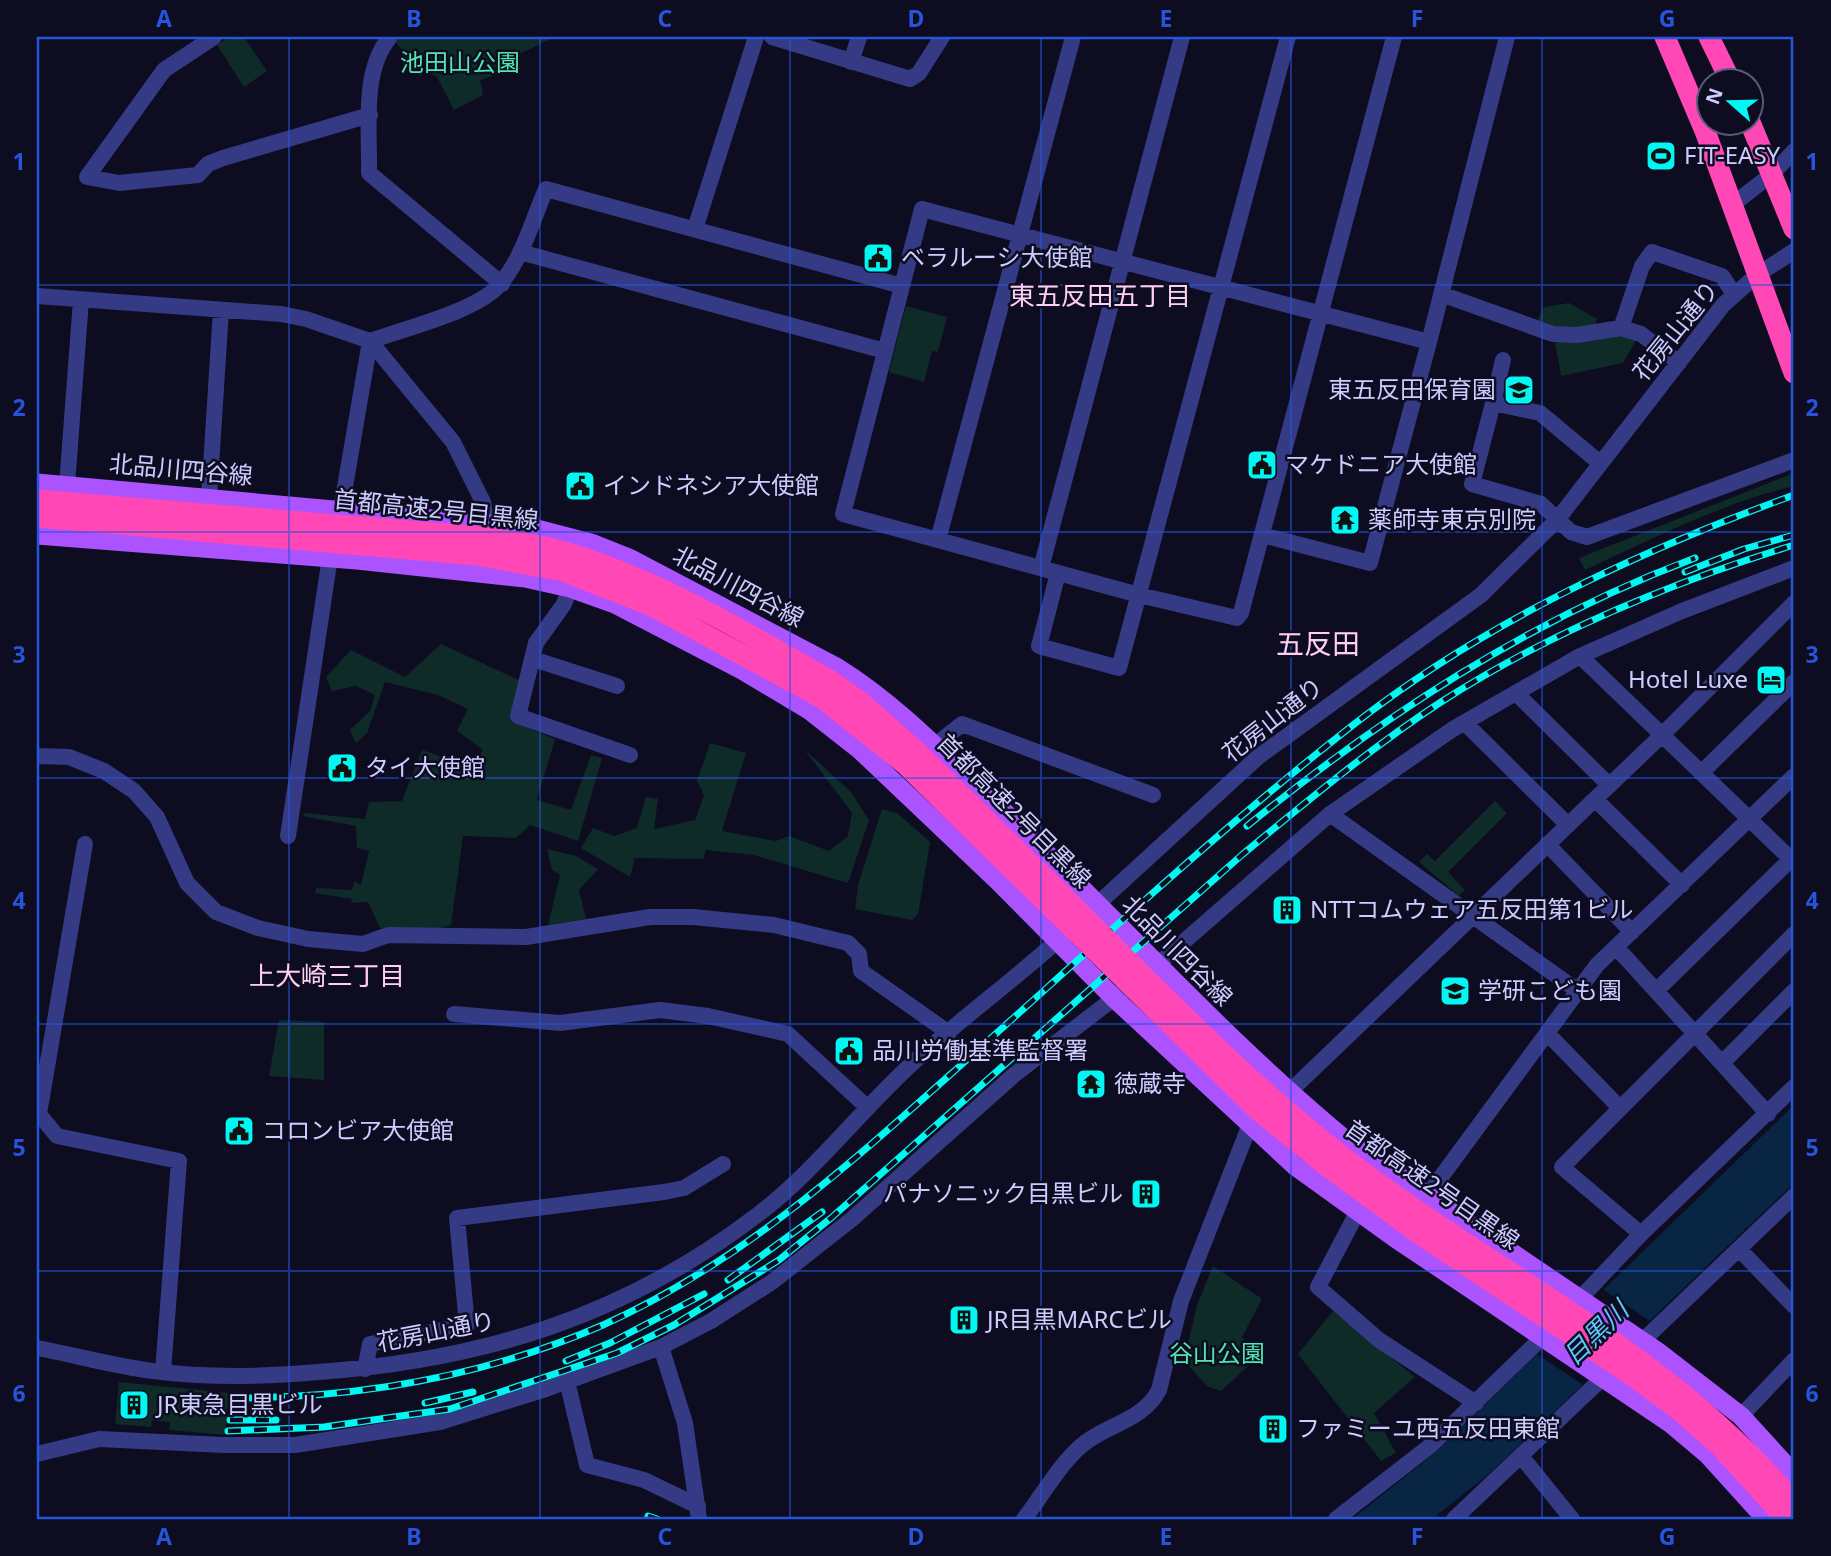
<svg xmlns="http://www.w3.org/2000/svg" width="1831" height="1556" viewBox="0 0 1831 1556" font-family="'Noto Sans','Noto Sans JP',sans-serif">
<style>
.green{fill:#0e2b27}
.water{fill:#082544}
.pier{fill:#0d0c21}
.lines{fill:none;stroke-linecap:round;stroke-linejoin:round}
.minor{stroke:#343a83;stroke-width:16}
.major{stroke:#aa53ff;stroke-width:19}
.highway{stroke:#ff47b5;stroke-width:21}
.rail-casing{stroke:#00f7f2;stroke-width:7}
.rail{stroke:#0d0c21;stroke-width:4.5;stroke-dasharray:13;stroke-linecap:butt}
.highway-bridge{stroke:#ff47b5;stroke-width:21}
.grid{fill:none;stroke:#2654da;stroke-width:2;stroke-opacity:0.55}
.labels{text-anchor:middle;stroke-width:5;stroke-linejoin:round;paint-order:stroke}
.park-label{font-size:24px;fill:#51e6af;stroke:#0d0c21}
.poi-label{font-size:24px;fill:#ccf;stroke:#0d0c21;text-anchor:start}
.street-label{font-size:24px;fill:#ccf;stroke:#0d0c21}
.neighbourhood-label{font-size:26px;fill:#ffcef3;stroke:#0d0c21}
.water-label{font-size:26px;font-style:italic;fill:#5ac6ff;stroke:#0d0c21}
.quarter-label{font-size:28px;fill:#ffcef3;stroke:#0d0c21}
.neatline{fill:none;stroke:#2654da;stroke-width:2.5}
.grid-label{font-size:23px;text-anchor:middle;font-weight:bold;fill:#2654da}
</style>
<rect width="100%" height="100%" fill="#0d0c21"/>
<path class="green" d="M229 37H244L267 71 244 87 217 45Z
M400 37H555L505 61V72L480 80 483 95 454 110 437 77 418 68 396 43Z
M1569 303 1597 319 1594 329 1535 325 1544 307Z
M906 306 947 317 938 352 932 351 924 382 889 372Z
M1639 335 1623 363 1561 376 1554 336Z
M1794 473V486C1722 503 1652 539 1585 570L1579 558Z
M441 644 521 681 513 722 555 739 537 800 571 810 591 755 602 758 578 841 530 825 516 838 463 836 451 925 436 929 380 928 368 902 351 903 352 899 315 893 316 888 352 890 354 881 361 885 369 851 357 848 356 826 303 816 304 813 365 819 369 802 402 801 422 750 471 767 483 750 457 731 468 709 438 695 385 682 367 733 356 743 350 730 370 711 375 695 356 686 332 691 326 677 351 650 405 677Z
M710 743 746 753 722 831 776 841 789 836 829 851 848 836 852 813 804 749 851 792 869 820 848 883 754 855 706 850 703 859 635 858 630 877 581 848 593 828 614 836 637 828 646 797 658 799 654 829 695 820 704 795 697 781Z
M1495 801 1507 813 1448 872 1465 890 1459 896 1419 862 1427 854 1435 861Z
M882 809 897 813 930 842 918 914 912 920 855 909 858 885Z
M547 849 576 856 598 869 579 890 586 919 548 925 560 875 552 870Z
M279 1020 324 1022V1080L269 1076Z
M1213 1266 1262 1299 1242 1337 1257 1358 1221 1391 1207 1386 1184 1361 1197 1305Z
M1333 1311 1415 1377 1374 1413 1396 1453 1381 1461 1298 1354Z
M119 1382 229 1393 225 1435 169 1430 170 1422 152 1420 151 1427 115 1424Z"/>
<path class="water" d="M1794 1105V1183L1489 1474 1432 1519H1352L1435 1453Z"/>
<path class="pier" d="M1601 1288 1650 1321 1583 1385 1535 1353Z"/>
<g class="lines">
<path class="minor" d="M214 37 164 70 87 177 119 183 198 175 208 164 223 158 370 115
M390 37C361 71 370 130 369 173L502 284
M772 37 910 79 919 73 942 37
M1394 37 1241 613 1237 618 1139 595 843 514 922 209 1429 342 1507 37
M851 62 859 37
M1732 205 1772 174 1794 151
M695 229 756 37
M520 252 885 351
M1441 294 1553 334 1577 335 1621 328 1641 334 1679 363
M37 296 281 314 306 319 370 341 453 442 483 502 487 524
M1621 328 1642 266 1652 252 1722 276 1734 294
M370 341C405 328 480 311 502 282 523 256 533 219 546 189L902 286
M1493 403 1503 360
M1600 463 1540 413 1493 403 1472 484 1541 504 1571 532 1587 537 1794 460
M67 485 81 300
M209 497 221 310
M341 510 370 341
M1262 535 1370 563 1429 342
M938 540 1073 37
M1041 568 1182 37
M1058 573 1039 646 1119 668 1288 37
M570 588 564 604 536 643 518 716 630 755
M1580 656 1794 862
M533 659 617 686
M1516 693 1609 785
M1465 723 1568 825
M934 746 962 724 1153 795
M37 756 69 757 104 771 134 791 157 817 187 883 216 912 258 928 308 939 363 944 388 935 526 937 650 917H693L774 925 848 943 859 954 861 971 949 1033
M1701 773 1794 682
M1595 799 1682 885
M1330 814 1578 991
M288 836 330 557
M85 844 39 1114 57 1136 179 1161 163 1372
M1547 844 1632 932
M1090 911 1258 757 1481 595 1557 520 1723 305 1757 275 1794 251
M1616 947 1768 1114
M1657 990 1791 859
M454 1014 560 1023 660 1010 708 1016 788 1034 868 1108
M1547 1033 1620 1108
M1723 1062 1794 991
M1283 1098 1662 735 1794 603
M1427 1196 1597 965 1794 776
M1358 1211 1318 1287 1379 1340 1476 1403
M1641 1234 1562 1167 1794 934
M1739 1249 1794 1306
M1572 1307 1641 1234 1794 1087
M661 1347 685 1423 699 1519
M37 1348C75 1355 114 1366 153 1371 207 1378 263 1377 318 1372 483 1360 623 1317 756 1216 817 1170 861 1109 917 1059 965 1015 1018 977 1066 933
M1634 1349 1794 1196
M365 1369 370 1344 467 1325 457 1218 664 1192 684 1188 723 1164
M567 1381 587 1465 644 1480 698 1506
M1741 1416 1794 1360
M37 1454 99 1439 223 1445H295L440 1422 546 1389 661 1347 711 1321 772 1282 852 1219 1014 1075 1156 966 1330 814 1453 729 1580 656 1682 611 1794 568
M1521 1456 1572 1519
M1024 1519C1042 1496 1059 1465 1081 1446 1106 1424 1142 1422 1159 1390L1181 1301 1249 1127 1258 1119
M1336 1519 1430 1446 1549 1331
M1454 1519 1610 1371"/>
<path class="major" d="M37 483 533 528 594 544 629 558 838 668C896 704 945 756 995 803 1113 915 1221 1037 1347 1141L1657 1351 1741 1416 1794 1474
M37 535 357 560 525 578 570 588 615 604 742 670 809 710 860 750 998 881 1115 999 1295 1166 1395 1238 1670 1423 1708 1455 1766 1519"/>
<path class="highway" d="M1665 37 1705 131 1794 373
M1709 37 1730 80
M1750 122 1794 229"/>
<g class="rail-casing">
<path id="rail" d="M1685 572 1744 549 1794 535
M1247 826C1383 716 1529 620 1695 558
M728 1280 822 1212
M566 1361 610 1343 704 1294
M233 1398C360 1398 486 1376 603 1325 741 1263 850 1164 961 1065 1090 950 1217 831 1353 725 1485 622 1637 552 1794 495
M425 1403 473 1392
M230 1420H276
M228 1431 324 1427 450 1409 617 1353 674 1325 779 1260 831 1218 1243 854C1307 801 1372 747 1441 702 1548 633 1673 582 1794 545
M648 1516 657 1519"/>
</g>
<use href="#rail" class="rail"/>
<path class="highway-bridge" d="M37 500 481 537C511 541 542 545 571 554 663 582 748 634 831 681L858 700 916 751C987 820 1057 890 1127 960 1195 1027 1262 1094 1338 1153 1490 1272 1669 1352 1794 1503
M37 517 477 555 563 571 652 606 822 698 905 764 1259 1111 1327 1166 1421 1235 1633 1376 1679 1410 1719 1445 1786 1519"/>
</g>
<path class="grid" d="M289 37V1519M540 37V1519M790 37V1519M1041 37V1519M1291 37V1519M1542 37V1519M37 285H1794M37 532H1794M37 778H1794M37 1024H1794M37 1271H1794"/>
<defs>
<g id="stadium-square" transform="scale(1.575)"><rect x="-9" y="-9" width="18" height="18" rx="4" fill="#00f7f2" stroke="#0d0c21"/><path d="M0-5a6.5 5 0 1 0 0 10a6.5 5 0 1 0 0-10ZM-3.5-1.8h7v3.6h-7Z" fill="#111"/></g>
<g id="civic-square" transform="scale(1.575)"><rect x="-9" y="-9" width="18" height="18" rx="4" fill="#00f7f2" stroke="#0d0c21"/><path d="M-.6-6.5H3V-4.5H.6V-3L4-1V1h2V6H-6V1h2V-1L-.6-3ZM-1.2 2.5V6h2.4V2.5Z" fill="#111"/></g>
<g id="school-square" transform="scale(1.575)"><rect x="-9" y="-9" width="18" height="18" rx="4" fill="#00f7f2" stroke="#0d0c21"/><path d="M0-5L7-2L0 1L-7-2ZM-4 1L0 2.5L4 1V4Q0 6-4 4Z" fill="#111"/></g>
<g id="temple-square" transform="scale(1.575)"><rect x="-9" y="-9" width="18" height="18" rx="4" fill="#00f7f2" stroke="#0d0c21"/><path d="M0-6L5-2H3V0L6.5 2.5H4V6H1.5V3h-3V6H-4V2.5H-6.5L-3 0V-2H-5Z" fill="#111"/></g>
<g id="hotel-square" transform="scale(1.575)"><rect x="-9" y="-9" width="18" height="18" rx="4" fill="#00f7f2" stroke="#0d0c21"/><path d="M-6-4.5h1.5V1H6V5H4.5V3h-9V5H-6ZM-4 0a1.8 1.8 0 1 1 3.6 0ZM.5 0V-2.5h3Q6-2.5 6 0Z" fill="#111"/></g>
<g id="building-square" transform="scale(1.575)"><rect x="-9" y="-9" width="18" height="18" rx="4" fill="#00f7f2" stroke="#0d0c21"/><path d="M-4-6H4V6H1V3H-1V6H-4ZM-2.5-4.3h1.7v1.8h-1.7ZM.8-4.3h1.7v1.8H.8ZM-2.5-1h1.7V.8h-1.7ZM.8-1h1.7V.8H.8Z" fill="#111"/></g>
</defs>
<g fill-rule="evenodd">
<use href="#stadium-square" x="1661" y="156"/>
<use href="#civic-square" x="878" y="258"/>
<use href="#school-square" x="1519" y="390"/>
<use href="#civic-square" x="1262" y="465"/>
<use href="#civic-square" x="580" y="486"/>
<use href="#temple-square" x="1345" y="520"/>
<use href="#hotel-square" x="1771" y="680"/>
<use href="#civic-square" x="342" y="768"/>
<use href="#building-square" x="1287" y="910"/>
<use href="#school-square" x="1455" y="991"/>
<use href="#civic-square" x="849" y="1051"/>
<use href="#temple-square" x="1091" y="1084"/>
<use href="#civic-square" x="239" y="1131"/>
<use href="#building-square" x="1146" y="1194"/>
<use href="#building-square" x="964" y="1320"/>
<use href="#building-square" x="134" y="1405"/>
<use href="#building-square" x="1273" y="1429"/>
</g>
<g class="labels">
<g class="park-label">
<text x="460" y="71">池田山公園</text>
<text x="1217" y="1362">谷山公園</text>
</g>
<g class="poi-label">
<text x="1684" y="164">FIT-EASY</text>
<text x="901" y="266">ベラルーシ大使館</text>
<text x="1496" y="398" text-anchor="end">東五反田保育園</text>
<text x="1285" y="473">マケドニア大使館</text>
<text x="603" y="494">インドネシア大使館</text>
<text x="1368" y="528">薬師寺東京別院</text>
<text x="1748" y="688" text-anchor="end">Hotel Luxe</text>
<text x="365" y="776">タイ大使館</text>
<text x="1310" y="918">NTTコムウェア五反田第1ビル</text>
<text x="1478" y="999">学研こども園</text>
<text x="872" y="1059">品川労働基準監督署</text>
<text x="1114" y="1092">徳蔵寺</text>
<text x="262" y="1139">コロンビア大使館</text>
<text x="1123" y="1202" text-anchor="end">パナソニック目黒ビル</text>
<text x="987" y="1328">JR目黒MARCビル</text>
<text x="157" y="1413">JR東急目黒ビル</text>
<text x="1296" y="1437">ファミーユ西五反田東館</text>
</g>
<g class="street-label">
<text transform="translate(1676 331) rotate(-51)" y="8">花房山通り</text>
<text transform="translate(181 470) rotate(5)" y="8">北品川四谷線</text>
<text transform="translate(436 510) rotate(6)" y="8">首都高速2号目黒線</text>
<text transform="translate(738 587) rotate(28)" y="8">北品川四谷線</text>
<text transform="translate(1273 720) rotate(-38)" y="8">花房山通り</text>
<text transform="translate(1014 811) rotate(45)" y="8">首都高速2号目黒線</text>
<text transform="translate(1177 951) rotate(45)" y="8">北品川四谷線</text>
<text transform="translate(1432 1185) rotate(35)" y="8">首都高速2号目黒線</text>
<text transform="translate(436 1332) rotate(-11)" y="8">花房山通り</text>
</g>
<g class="neighbourhood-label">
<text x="1100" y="305">東五反田五丁目</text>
<text x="327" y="985">上大崎三丁目</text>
</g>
<g class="water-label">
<text transform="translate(1596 1333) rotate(-44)" y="9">目黒川</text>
</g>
<g class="quarter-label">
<text x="1318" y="654">五反田</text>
</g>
</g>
<rect width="1831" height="1556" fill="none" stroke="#0d0c21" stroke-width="77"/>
<g transform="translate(1730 102) rotate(290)"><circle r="33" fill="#0d0c21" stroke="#59597a" stroke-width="2"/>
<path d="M0-5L12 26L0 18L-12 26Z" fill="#00f7f2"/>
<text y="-10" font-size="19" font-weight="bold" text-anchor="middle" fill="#ccccff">N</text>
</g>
<rect x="38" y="38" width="1754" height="1480" class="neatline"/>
<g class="grid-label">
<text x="164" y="27">A</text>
<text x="414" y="27">B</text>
<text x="665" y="27">C</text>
<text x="916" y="27">D</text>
<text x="1166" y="27">E</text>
<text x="1417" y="27">F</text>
<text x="1667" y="27">G</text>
<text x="19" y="170">1</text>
<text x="1812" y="170">1</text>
<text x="19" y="416">2</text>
<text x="1812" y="416">2</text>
<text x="19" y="663">3</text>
<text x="1812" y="663">3</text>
<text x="19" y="909">4</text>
<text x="1812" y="909">4</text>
<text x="19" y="1156">5</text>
<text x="1812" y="1156">5</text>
<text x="19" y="1402">6</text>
<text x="1812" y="1402">6</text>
<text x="164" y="1545">A</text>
<text x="414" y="1545">B</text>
<text x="665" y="1545">C</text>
<text x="916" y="1545">D</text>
<text x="1166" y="1545">E</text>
<text x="1417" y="1545">F</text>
<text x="1667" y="1545">G</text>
</g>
</svg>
